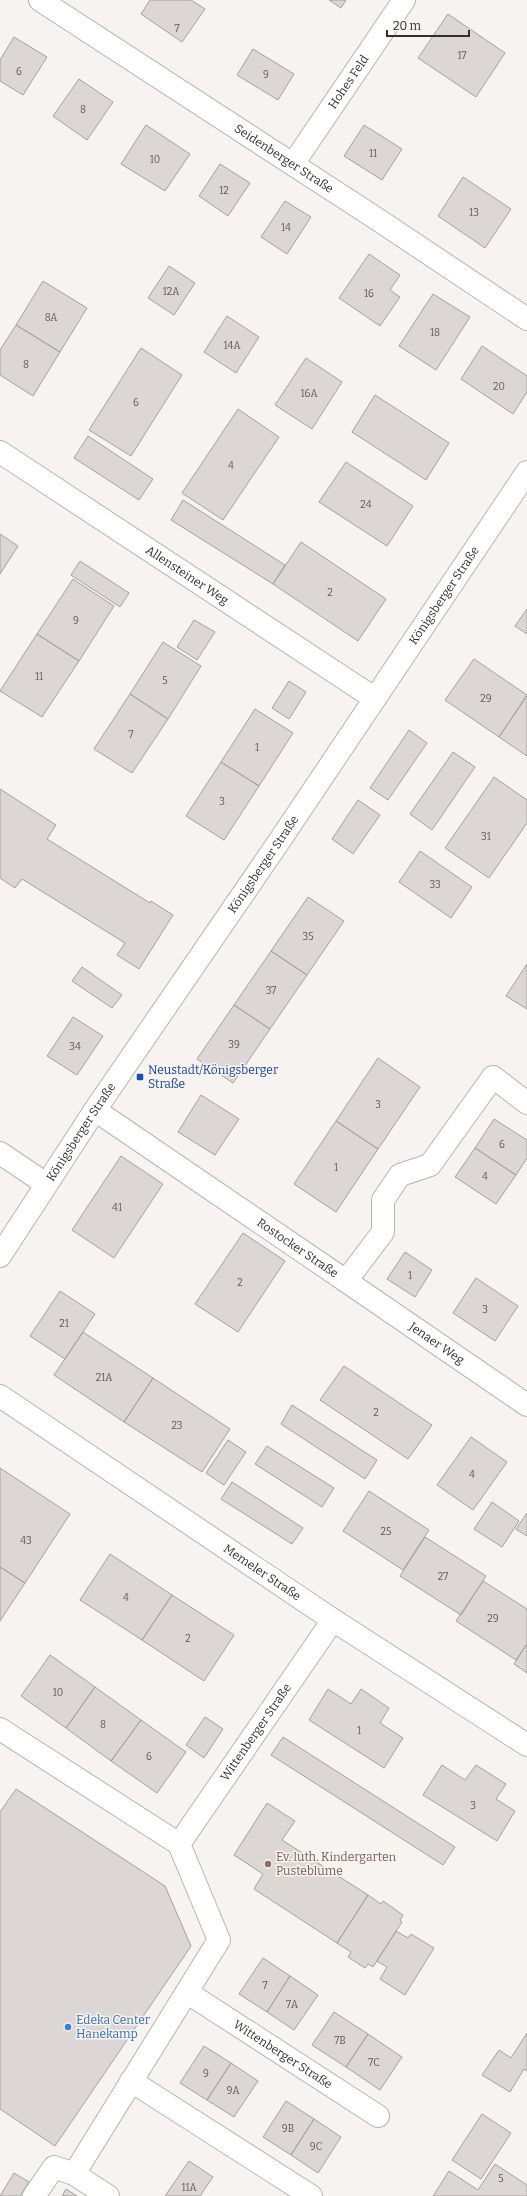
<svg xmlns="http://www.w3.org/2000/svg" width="527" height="2196" viewBox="0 0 527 2196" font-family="Bitter,serif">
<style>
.building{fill:#dcd7d5;stroke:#a4a09e}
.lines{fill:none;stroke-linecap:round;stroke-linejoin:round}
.street-casing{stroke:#b8b3b1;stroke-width:24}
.street{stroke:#fff;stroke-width:22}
.transit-dot{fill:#1a4fb4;stroke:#f7f3f1;stroke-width:1.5}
.education-dot{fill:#8d6e63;stroke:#f7f3f1;stroke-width:1.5}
.shop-dot{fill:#3f7fe0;stroke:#f7f3f1;stroke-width:1.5}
.labels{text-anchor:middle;stroke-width:3;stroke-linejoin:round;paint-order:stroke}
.number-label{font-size:10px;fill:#5c5958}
.street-label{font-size:12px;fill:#312f2e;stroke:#f7f3f1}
.transit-label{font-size:12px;fill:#164399;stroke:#f7f3f1;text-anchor:start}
.education-label{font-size:12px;fill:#785e54;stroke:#f7f3f1;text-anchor:start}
.shop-label{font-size:12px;fill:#366cbe;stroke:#f7f3f1;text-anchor:start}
</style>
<rect width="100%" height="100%" fill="#f7f3f1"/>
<path class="building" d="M150 0H191L205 9 182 42 141 14Z
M329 0H346L341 8Z
M448 14 505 53 476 97 418 58Z
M14 37 47 57 23 95 0 81V60Z
M253 49 294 74 278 100 237 75Z
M79 79 113 102 87 140 53 116Z
M146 125 190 154 165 191 121 164Z
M364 125 402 149 382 180 344 156Z
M220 164 250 183 228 216 199 196Z
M463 177 511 209 485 248 438 216Z
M285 201 311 217 287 254 261 237Z
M369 254 400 275 390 290 400 297 380 326 339 298Z
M169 266 195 283 174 315 148 298Z
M43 281 87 308 60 352 16 325Z
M433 294 470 317 436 370 399 346Z
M227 316 259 337 236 373 204 352Z
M16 325 60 352 33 396 0 375V350Z
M482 346 527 376V392L513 414 461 379Z
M141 348 182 375 131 456 89 430Z
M306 358 342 382 312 429 275 405Z
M375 395 449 443 426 480 352 432Z
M238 409 279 437 223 520 182 493Z
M88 436 153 479 139 500 74 458Z
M346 462 413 506 387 546 319 502Z
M183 500 285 565 273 584 171 520Z
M0 534 18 546 0 574Z
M301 542 386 599 358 641 273 584Z
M80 561 129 593 120 607 71 575Z
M73 579 114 606 79 661 37 634Z
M527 609V634L515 626Z
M194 620 215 632 197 660 177 647Z
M37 634 79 661 42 717 0 691Z
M163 642 201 666 168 719 130 694Z
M474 659 527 695 499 737 445 700Z
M289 681 306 692 289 719 272 708Z
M130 694 168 719 132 773 94 749Z
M527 696V756L499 737Z
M255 709 293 733 259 786 221 762Z
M409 730 427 743 388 800 370 788Z
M453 752 475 767 432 830 410 814Z
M221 762 259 786 224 840 186 816Z
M494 777 527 800V823L489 878 445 848Z
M0 789 56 825 47 839 150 903 151 901 173 915 139 969 117 955 125 943 22 879 15 888 0 878Z
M358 800 380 815 353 854 332 839Z
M420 851 472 887 451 918 399 882Z
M308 897 344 921 307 975 271 951Z
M271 951 307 975 270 1029 234 1005Z
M527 964V1009L506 996Z
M82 967 122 995 112 1008 72 981Z
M234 1005 270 1029 233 1083 197 1059Z
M73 1017 103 1036 77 1075 47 1056Z
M378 1058 420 1087 378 1149 336 1121Z
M201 1095 239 1119 215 1155 178 1132Z
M494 1119 527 1140V1158L516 1175 475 1148Z
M336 1121 378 1149 336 1212 294 1184Z
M475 1148 516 1175 496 1204 455 1177Z
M121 1156 163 1184 114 1258 72 1230Z
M243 1233 285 1261 238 1332 195 1304Z
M405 1252 432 1270 415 1297 387 1279Z
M476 1278 518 1306 495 1341 453 1313Z
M60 1291 95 1314 65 1359 30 1336Z
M83 1332 153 1378 124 1422 54 1375Z
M344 1366 432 1425 408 1459 320 1400Z
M153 1378 230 1429 202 1472 124 1422Z
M292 1405 377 1460 365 1479 281 1424Z
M471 1437 507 1462 473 1510 437 1485Z
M228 1440 246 1452 224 1485 206 1473Z
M267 1446 334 1488 322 1507 255 1464Z
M0 1468 70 1514 25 1583 0 1567Z
M232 1482 303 1528 292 1544 221 1499Z
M369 1491 429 1530 403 1570 343 1531Z
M492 1502 519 1521 502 1547 474 1529Z
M527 1513V1536L516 1529Z
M425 1537 486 1576 461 1615 400 1576Z
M110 1554 172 1595 142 1640 80 1600Z
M0 1567 25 1583 0 1621Z
M483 1581 527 1609V1644L516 1660 456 1621Z
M172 1595 234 1635 204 1681 142 1640Z
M527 1644V1673L514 1664Z
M50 1655 95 1687 66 1728 21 1696Z
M95 1687 141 1720 111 1761 66 1728Z
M328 1689 351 1704 361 1689 389 1708 380 1723 403 1738 384 1768 309 1720Z
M205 1717 223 1729 204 1758 186 1745Z
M141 1720 186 1752 157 1793 111 1761Z
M283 1737 455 1847 443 1865 271 1755Z
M442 1765 465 1780 476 1765 506 1784 496 1799 515 1811 497 1841 423 1795Z
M16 1789 165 1886 191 1946 55 2146 0 2109V1812Z
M267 1803 295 1821 282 1840 368 1895 337 1943 254 1889 263 1874 234 1855Z
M368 1895 381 1904 383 1901 403 1915 400 1920 402 1922 373 1967 368 1964 365 1968 348 1957 351 1952 337 1943Z
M396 1931 408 1938 411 1934 434 1948 405 1995 380 1979 387 1967 377 1961Z
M263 1958 290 1976 267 2012 239 1994Z
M290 1976 318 1995 294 2030 267 2012Z
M334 2012 368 2034 346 2067 312 2045Z
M527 2033V2071L524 2069 510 2092 482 2075 499 2050 511 2058Z
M368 2034 402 2057 380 2090 346 2067Z
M204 2046 231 2063 207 2100 180 2083Z
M231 2063 258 2081 234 2117 207 2100Z
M286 2101 314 2119 291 2155 263 2137Z
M482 2114 511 2133 481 2179 452 2160Z
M314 2119 341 2137 318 2173 291 2155Z
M189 2161 213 2177 200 2196H165Z
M495 2164 527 2185V2196H433L449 2171 478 2190Z
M14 2173 29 2182 20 2196H0Z
M66 2189 77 2196H62Z"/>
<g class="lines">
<g class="street-casing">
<g id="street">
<path id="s1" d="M40 0 377 219 527 319"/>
<path id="s2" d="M293 164 404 0"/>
<path id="s3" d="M0 452 374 698"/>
<path id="s4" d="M95 1110 346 1281 383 1232V1200L400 1175 430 1165 493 1077 527 1103"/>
<path d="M0 1153 46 1184"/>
<path id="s5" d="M0 1256 95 1110 278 843 527 472"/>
<path id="s6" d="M346 1281 527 1405"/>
<path id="s7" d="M0 1396 333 1620 527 1745"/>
<path d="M0 1729 179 1844"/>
<path id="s8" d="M188 1993 378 2116"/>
<path d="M131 2081 311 2196"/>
<path id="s9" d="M74 2174 219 1940 179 1844 333 1620"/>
<path d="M34 2196 54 2167 74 2174 108 2196"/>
</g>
</g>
<use href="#street" class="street"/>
</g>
<rect class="transit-dot" x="136" y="1073" width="8" height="8" rx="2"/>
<circle class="education-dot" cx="268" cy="1864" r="4"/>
<circle class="shop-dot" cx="68" cy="2027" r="4"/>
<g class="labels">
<g class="number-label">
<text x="177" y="32">7</text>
<text x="462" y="59">17</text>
<text x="19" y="75">6</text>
<text x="266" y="78">9</text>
<text x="83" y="113">8</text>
<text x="373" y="157">11</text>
<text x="155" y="163">10</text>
<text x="224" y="194">12</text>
<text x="474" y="216">13</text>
<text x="286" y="231">14</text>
<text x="171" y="295">12A</text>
<text x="369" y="297">16</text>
<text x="51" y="321">8A</text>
<text x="435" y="336">18</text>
<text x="232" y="349">14A</text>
<text x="26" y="368">8</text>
<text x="499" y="390">20</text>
<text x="309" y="397">16A</text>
<text x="136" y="406">6</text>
<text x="231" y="469">4</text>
<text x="366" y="508">24</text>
<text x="330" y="596">2</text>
<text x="76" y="624">9</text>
<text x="39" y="680">11</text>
<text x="165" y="684">5</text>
<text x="486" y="702">29</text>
<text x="131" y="738">7</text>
<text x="257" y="751">1</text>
<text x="222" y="805">3</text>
<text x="486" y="840">31</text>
<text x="435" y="888">33</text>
<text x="308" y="940">35</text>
<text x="271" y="994">37</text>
<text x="234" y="1048">39</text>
<text x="75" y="1050">34</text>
<text x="378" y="1108">3</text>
<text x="502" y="1148">6</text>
<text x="336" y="1171">1</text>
<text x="485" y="1180">4</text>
<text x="117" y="1211">41</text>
<text x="410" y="1279">1</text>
<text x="240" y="1286">2</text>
<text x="485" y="1313">3</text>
<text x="64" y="1327">21</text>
<text x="104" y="1381">21A</text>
<text x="376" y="1416">2</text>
<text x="177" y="1429">23</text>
<text x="472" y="1478">4</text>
<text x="386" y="1535">25</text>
<text x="26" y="1544">43</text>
<text x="443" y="1580">27</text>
<text x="126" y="1601">4</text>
<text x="493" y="1622">29</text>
<text x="188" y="1642">2</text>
<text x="58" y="1696">10</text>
<text x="103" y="1728">8</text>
<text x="359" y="1734">1</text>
<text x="149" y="1760">6</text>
<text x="473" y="1809">3</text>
<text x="265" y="1989">7</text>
<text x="292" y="2008">7A</text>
<text x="340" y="2044">7B</text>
<text x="374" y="2066">7C</text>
<text x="206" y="2077">9</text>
<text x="233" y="2094">9A</text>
<text x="288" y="2132">9B</text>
<text x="316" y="2150">9C</text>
<text x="501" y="2182">5</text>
<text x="189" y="2191">11A</text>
</g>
<g class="street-label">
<text dy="4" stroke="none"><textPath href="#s2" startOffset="99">Hohes Feld</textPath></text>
<text dy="4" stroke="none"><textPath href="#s1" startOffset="291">Seidenberger Straße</textPath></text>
<text dy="4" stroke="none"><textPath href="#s3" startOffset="224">Allensteiner Weg</textPath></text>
<text dy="4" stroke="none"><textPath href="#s5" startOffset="796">Königsberger Straße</textPath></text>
<text dy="4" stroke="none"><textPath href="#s5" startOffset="472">Königsberger Straße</textPath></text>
<text dy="4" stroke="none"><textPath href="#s5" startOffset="148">Königsberger Straße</textPath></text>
<text dy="4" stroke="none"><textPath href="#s4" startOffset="245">Rostocker Straße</textPath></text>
<text dy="4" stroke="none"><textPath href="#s6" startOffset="110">Jenaer Weg</textPath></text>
<text dy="4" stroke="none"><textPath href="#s7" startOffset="316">Memeler Straße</textPath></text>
<text dy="4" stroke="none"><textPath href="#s9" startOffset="515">Wittenberger Straße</textPath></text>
<text dy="4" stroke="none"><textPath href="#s8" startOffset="113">Wittenberger Straße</textPath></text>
</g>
<g class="transit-label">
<text x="148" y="1074">Neustadt/Königsberger<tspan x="148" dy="14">Straße</tspan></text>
</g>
<g class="education-label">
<text x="276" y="1861">Ev. luth. Kindergarten<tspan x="276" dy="14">Pusteblume</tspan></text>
</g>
<g class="shop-label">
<text x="76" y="2024">Edeka Center<tspan x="76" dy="14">Hanekamp</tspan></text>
</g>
</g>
<path d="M387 30v6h82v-6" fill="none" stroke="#312f2e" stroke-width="2"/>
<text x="393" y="30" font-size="12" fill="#312f2e" stroke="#f7f3f1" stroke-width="3" paint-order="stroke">20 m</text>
</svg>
